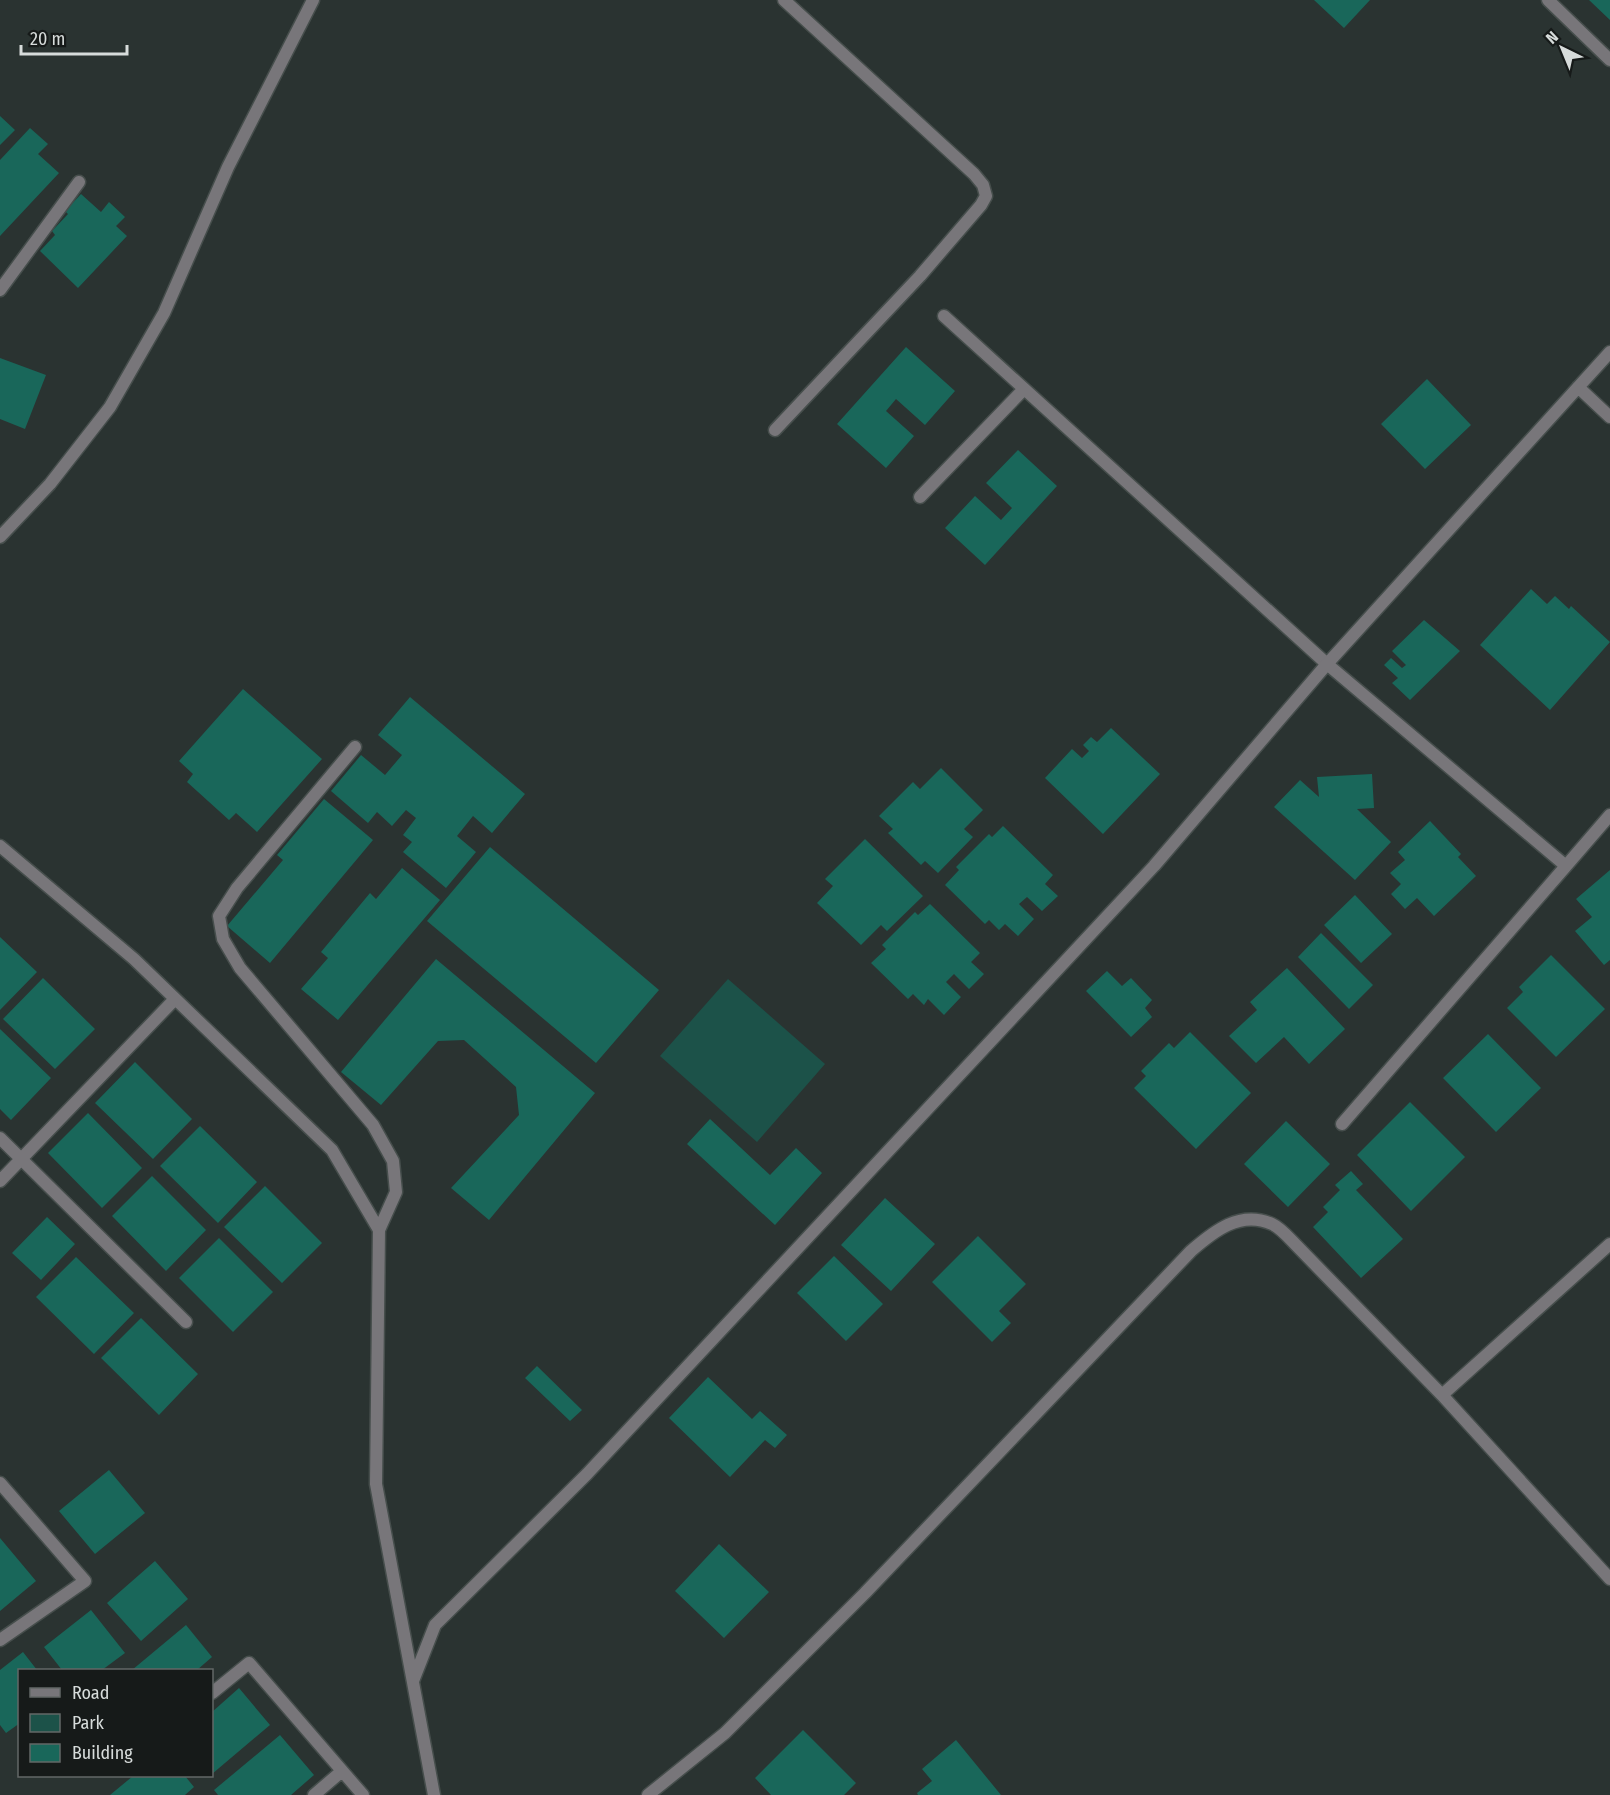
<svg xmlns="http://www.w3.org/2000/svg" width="1610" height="1795" viewBox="0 0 1610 1795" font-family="'Fira Sans Condensed',sans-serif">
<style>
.green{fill:#1c5249}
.building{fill:#19675a}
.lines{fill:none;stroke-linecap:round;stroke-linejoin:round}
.lane-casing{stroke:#464e4c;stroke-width:15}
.street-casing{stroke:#464e4c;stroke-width:15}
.lane{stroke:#78767a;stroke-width:12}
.street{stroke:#78767a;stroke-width:12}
</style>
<rect width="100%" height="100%" fill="#2a3331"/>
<path class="green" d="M728 979 825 1064 757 1142 660 1056Z"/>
<path class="building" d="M1314 0H1370L1344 28Z
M1589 0H1610V20Z
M0 116 15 130 0 145Z
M30 128 48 144 38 154 59 173 0 236V160Z
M81 194 101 212 109 202 125 217 116 226 127 236 78 288 40 251 55 235 52 231 68 214 65 211Z
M906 347 955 391 925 425 896 399 886 411 914 436 886 468 837 424Z
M0 358 46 375 25 429 0 419Z
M1427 379 1471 425 1425 469 1381 424Z
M1018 450 1057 486 985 565 945 528 975 496 1001 520 1012 508 986 483Z
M1531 589 1547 604 1555 596 1569 609 1571 606 1610 642 1550 710 1480 645Z
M1424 620 1460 651 1410 700 1392 683 1398 678 1384 665 1391 658 1402 668 1406 665 1392 651Z
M243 689 322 759 257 832 236 813 229 820 187 782 193 774 179 761Z
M410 697 525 794 492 833 473 816 457 836 476 852 446 888 403 852 412 842 403 835 416 818 406 810 392 826 377 812 368 823 331 791 361 755 385 775 402 755 378 735Z
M1111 728 1160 774 1103 834 1045 778 1072 749 1082 758 1089 751 1083 745 1091 737 1097 742Z
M941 768 983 810 964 829 973 837 938 873 925 861 921 865 888 833 893 829 879 816 913 782 920 789Z
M1372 774 1374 808 1357 809 1391 842 1355 880 1274 807 1300 780 1319 797 1317 777Z
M324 799 373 840 270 963 227 926 283 860 277 855Z
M1430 821 1461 854 1458 857 1476 876 1434 916 1417 898 1405 909 1391 894 1401 884 1390 873 1405 860 1398 852Z
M1003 826 1053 875 1045 884 1058 896 1042 911 1027 897 1019 904 1034 919 1018 936 1005 924 999 930 989 920 985 924 945 885 959 870 956 867 989 834 992 837Z
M865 839 923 896 887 931 881 925 861 945 817 903 833 886 825 879Z
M490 847 659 990 596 1063 427 921Z
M402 868 440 900 338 1020 301 989 328 958 321 952 370 893 376 899Z
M1610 870V960L1604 965 1575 931 1592 917 1576 899Z
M1355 895 1392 934 1361 963 1324 925Z
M930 904 980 953 971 962 984 974 969 989 954 974 946 982 961 997 944 1015 928 999 924 1005 913 994 908 999 871 963 886 949 882 945 915 912 918 915Z
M1321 933 1373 985 1349 1009 1298 957Z
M0 937 37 972 0 1010Z
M1551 955 1605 1009 1556 1057 1507 1008 1523 992 1519 987Z
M436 959 595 1093 489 1220 451 1188 519 1115 516 1087 464 1040 438 1041 381 1105 341 1072Z
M1287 968 1345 1029 1309 1064 1284 1037 1256 1063 1229 1036 1257 1010 1250 1002Z
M1107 971 1122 986 1131 978 1152 1000 1145 1008 1152 1017 1131 1037 1086 991Z
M43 978 95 1029 55 1069 3 1019Z
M0 1029 51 1078 11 1120 0 1109Z
M1190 1032 1251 1093 1196 1149 1134 1088 1146 1076 1141 1071 1169 1043 1174 1048Z
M1488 1034 1541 1088 1496 1132 1443 1078Z
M135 1062 192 1119 153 1159 95 1103Z
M1410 1102 1465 1157 1411 1211 1357 1155Z
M88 1113 142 1168 102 1208 48 1153Z
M710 1119 770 1175 796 1148 822 1173 775 1225 687 1144Z
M1286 1121 1330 1164 1288 1207 1244 1164Z
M200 1126 257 1182 218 1223 160 1166Z
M1351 1171 1363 1184 1356 1190 1403 1239 1361 1278 1313 1227 1328 1212 1323 1207 1340 1190 1335 1185Z
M152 1176 206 1230 166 1271 112 1216Z
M265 1186 322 1243 282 1283 224 1227Z
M885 1198 935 1244 891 1291 841 1245Z
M47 1217 75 1244 41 1280 12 1253Z
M978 1236 1026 1284 999 1311 1011 1323 992 1342 932 1282Z
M219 1238 273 1292 233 1332 179 1278Z
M834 1256 883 1304 846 1341 797 1293Z
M76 1257 134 1313 94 1354 36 1297Z
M141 1318 198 1374 159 1415 101 1358Z
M537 1366 582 1410 570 1421 525 1378Z
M708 1377 752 1419 760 1411 787 1435 775 1448 765 1440 730 1477 669 1418Z
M109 1470 145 1513 95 1554 59 1511Z
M0 1538 36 1581 0 1611Z
M719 1544 769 1592 724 1638 675 1591Z
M155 1561 188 1599 141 1641 107 1603Z
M91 1610 125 1653 102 1670H62L44 1647Z
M186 1625 212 1657 197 1670H132Z
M23 1652 37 1670H20V1723L6 1733 0 1725V1670Z
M239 1688 270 1725 212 1774V1712Z
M803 1730 856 1783 844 1795H771L755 1778Z
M280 1735 314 1775 291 1795H218L214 1790Z
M956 1740 1001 1795H918L917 1793 932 1781 922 1769Z
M133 1776H185L194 1787 185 1795H110Z"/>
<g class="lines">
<g class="lane-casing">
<path id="lane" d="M944 316 1327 664
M920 497 1024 389"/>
</g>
<g class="street-casing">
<path id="street" d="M1548 0 1610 60
M0 290 79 182
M1578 387 1610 417
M775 430 920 276 981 205 986 196 983 185 974 174 784 0
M0 537 50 484 110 407 164 313 228 167 313 0
M1327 664 1566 866 1610 815
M355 747 237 888 219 916 223 939 240 968 373 1125 393 1161 396 1192 379 1230
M0 846 134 959 332 1150 379 1230 376 1484 434 1795
M1342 1124 1566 866
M0 1138 186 1322
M0 1181 175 999
M1442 1395 1610 1244
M0 1483 85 1581 0 1640
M413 1681 435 1625 587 1474 1154 866 1327 664 1610 352
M212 1693 249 1663 363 1795
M314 1795 342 1771
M648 1795 725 1733 865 1593 1191 1251C1214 1231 1240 1210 1272 1224 1281 1228 1290 1239 1297 1246L1442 1395 1610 1579"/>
</g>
<use href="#lane" class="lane"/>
<use href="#street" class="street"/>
</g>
<rect x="18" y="1669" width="195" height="108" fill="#161a19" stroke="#636867" stroke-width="1.5"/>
<rect x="30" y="1688" width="30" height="9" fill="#78767a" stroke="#636867" stroke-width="1.5"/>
<text x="72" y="1699" font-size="18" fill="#d7dcdb">Road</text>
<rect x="30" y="1714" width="30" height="18" fill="#1c5249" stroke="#636867" stroke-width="1.5"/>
<text x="72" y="1729" font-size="18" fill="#d7dcdb">Park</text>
<rect x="30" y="1744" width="30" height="18" fill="#19675a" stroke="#636867" stroke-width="1.5"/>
<text x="72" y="1759" font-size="18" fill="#d7dcdb">Building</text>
<g transform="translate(1562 48) rotate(317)" stroke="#161a19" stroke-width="4.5" paint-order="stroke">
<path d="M0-4.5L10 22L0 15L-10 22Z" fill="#d7dcdb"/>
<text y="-9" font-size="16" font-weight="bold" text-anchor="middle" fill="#d7dcdb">N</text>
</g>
<path d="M21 45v9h106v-9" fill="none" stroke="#d7dcdb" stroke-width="3"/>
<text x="30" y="45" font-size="18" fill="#d7dcdb" stroke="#161a19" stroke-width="4.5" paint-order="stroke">20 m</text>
</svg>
